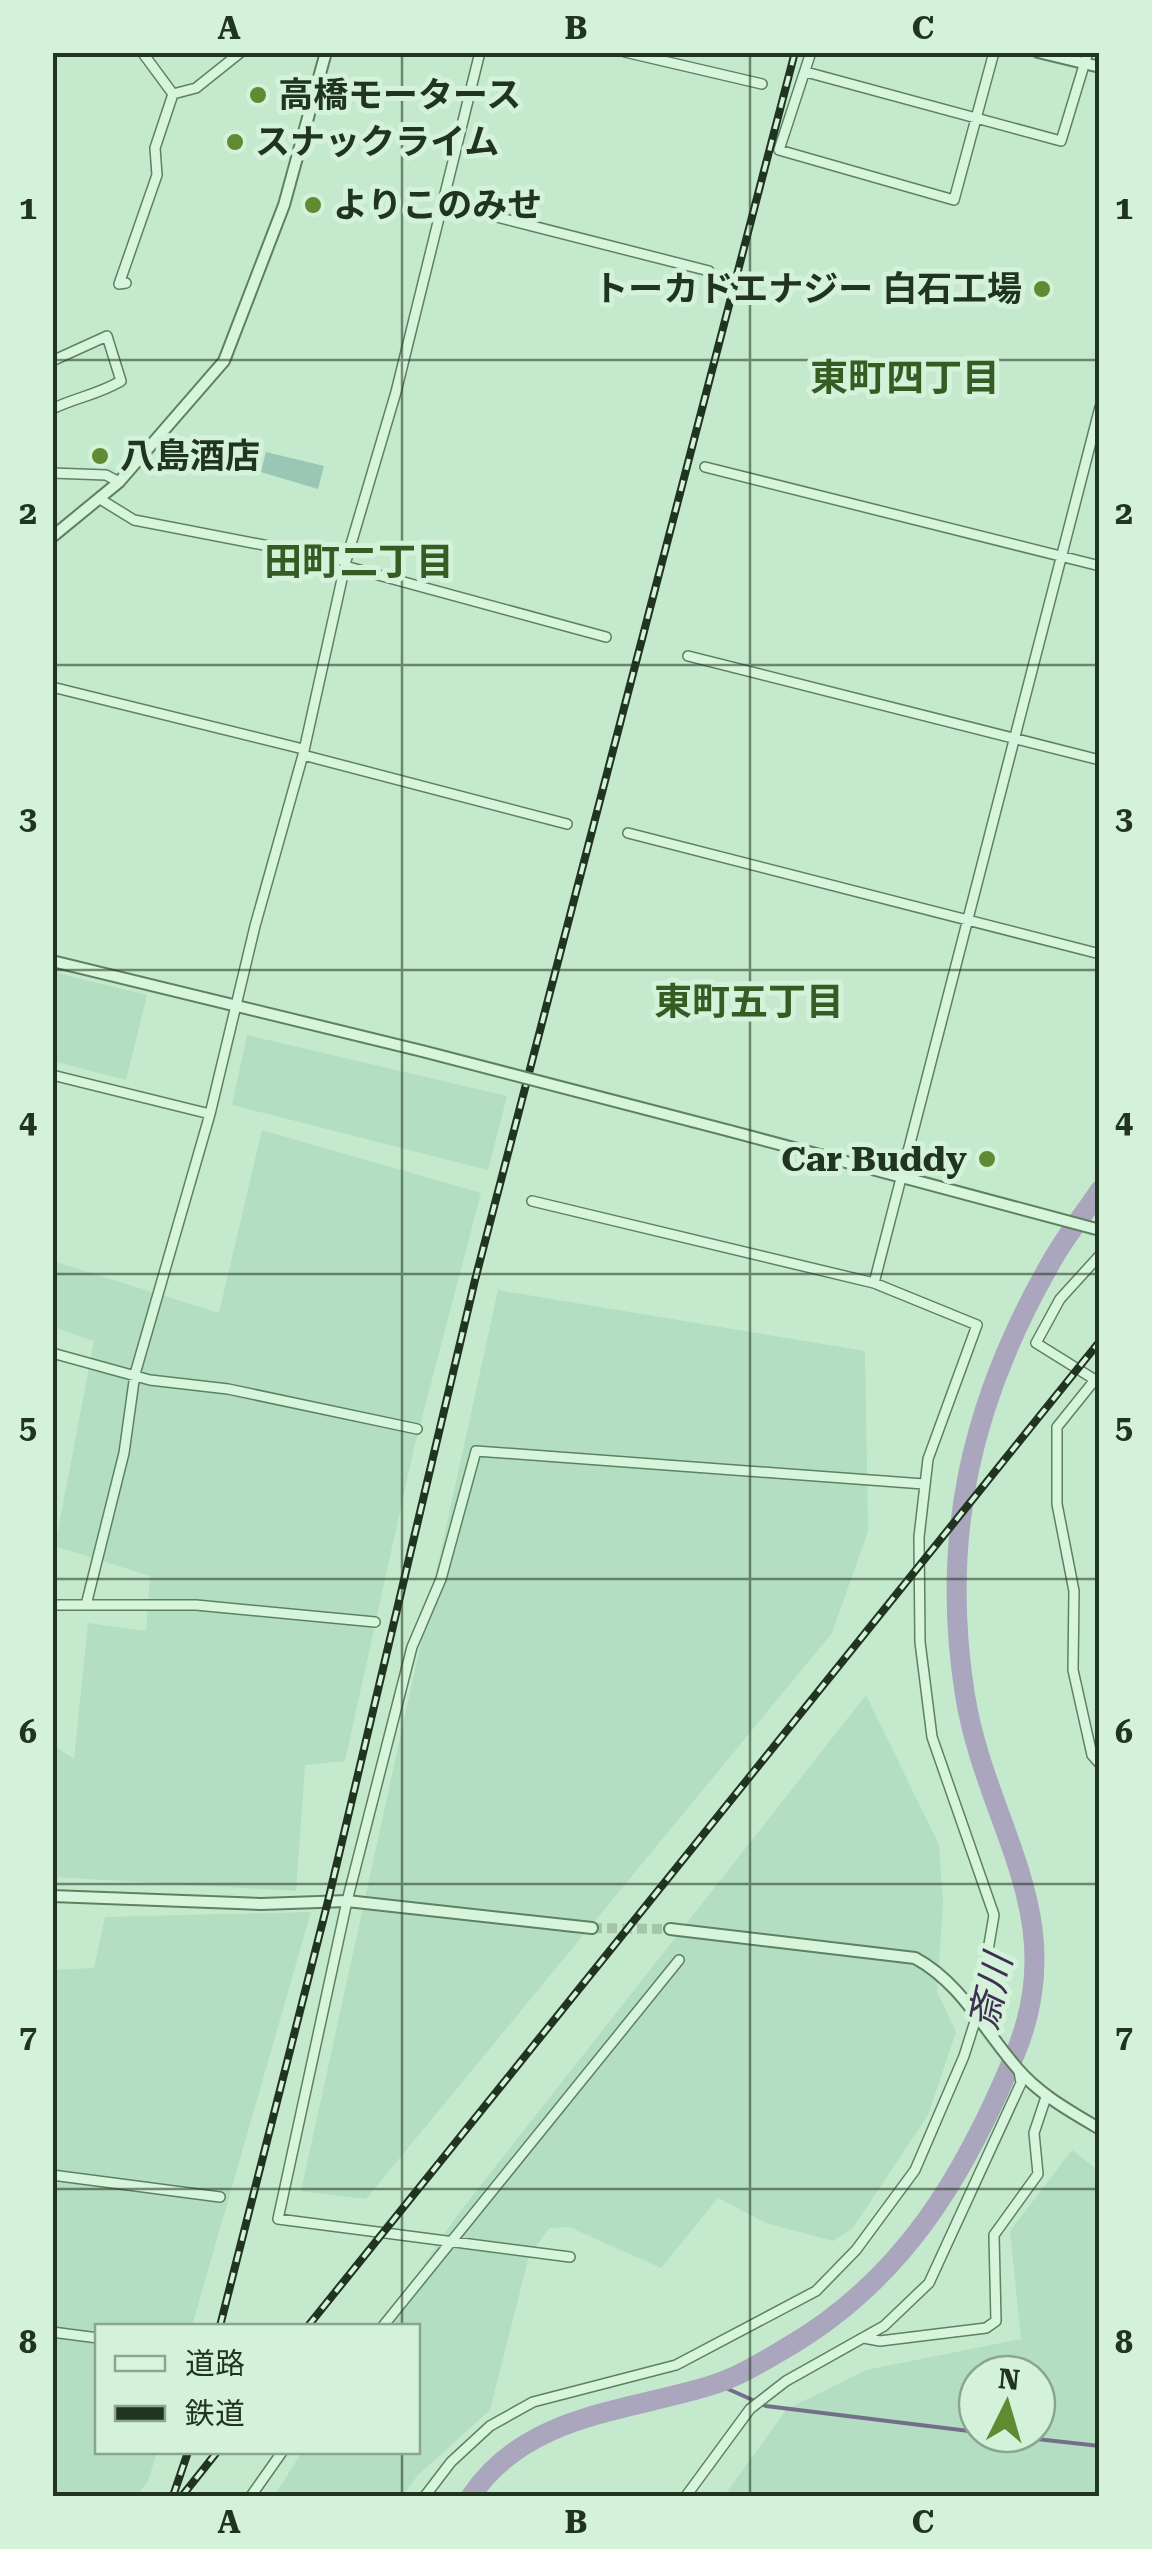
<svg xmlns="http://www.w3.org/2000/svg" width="1152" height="2549" viewBox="0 0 1152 2549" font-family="'Roboto Serif','Noto Sans JP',serif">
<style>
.farmland{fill:#b3dec1;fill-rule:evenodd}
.green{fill:#9ac6b5}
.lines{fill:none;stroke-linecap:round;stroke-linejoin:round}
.stream{stroke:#756e8a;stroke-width:4}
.river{stroke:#aaa6bd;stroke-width:20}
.tertiary-tunnel{stroke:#a4c5a9;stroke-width:10;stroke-dasharray:10 5;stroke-linecap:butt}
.minor-casing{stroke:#5d825e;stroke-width:12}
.tertiary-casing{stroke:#5d825e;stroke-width:14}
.minor{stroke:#d7f5dd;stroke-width:9}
.tertiary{stroke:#d7f5dd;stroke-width:10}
.rail-casing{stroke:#20341f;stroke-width:8}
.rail{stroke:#d3f2d9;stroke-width:4;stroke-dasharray:11;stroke-linecap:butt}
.tertiary-bridge-casing{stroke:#5d825e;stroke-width:14;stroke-linecap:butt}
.tertiary-bridge{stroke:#d7f5dd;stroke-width:10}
.grid{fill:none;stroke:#20341f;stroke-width:2.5;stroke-opacity:0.55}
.poi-dot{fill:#608b33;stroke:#d3f2d9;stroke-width:4}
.labels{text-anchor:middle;stroke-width:10;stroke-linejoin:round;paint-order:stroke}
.poi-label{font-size:35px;font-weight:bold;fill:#20341f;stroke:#d3f2d9;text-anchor:start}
.neighbourhood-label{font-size:38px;font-weight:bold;fill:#345c23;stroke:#d3f2d9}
.water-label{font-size:38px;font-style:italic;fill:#3e3052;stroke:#d3f2d9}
.neatline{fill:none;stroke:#20341f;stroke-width:4}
.grid-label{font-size:32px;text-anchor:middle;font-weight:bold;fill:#20341f}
</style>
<rect width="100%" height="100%" fill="#c5e9cc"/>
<path class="farmland" d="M53 972 147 995 126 1080 53 1061Z
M247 1035 507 1096 488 1170 232 1105Z
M262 1130 481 1193 414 1448 345 1761 305 1765 296 1891 53 1877V1745L74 1759 88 1623 146 1631 150 1576 55 1546 94 1341 53 1327V1261L219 1313Z
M498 1290 865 1351 868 1531 832 1633 366 2199 301 2191Z
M866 1695 939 1845 943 1903 937 1992 956 2032 928 2115 853 2228 833 2241 766 2223 718 2198 661 2268 569 2227 549 2228 529 2256 490 2410 417 2476 403 2496H274L302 2452H418V2326H384L455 2218Z
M311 1912 192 2326H98V2452H157L148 2481 136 2496H53V1970L94 1968 105 1917Z
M1072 2150 1099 2171V2496H724L787 2409 866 2370 1021 2339 1010 2231ZM1037 2374V2434H977V2374Z"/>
<path class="green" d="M266 452 324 466 318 489 261 472Z"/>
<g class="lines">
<path class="stream" d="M717 2384 766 2406 977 2432
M991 2434 1100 2446"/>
<path class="river" d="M471 2496C526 2414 626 2412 712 2385 738 2377 762 2362 786 2348 903 2280 964 2177 1015 2054 1073 1916 986 1826 965 1695 940 1538 971 1403 1049 1266 1063 1239 1083 1216 1100 1190"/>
<path class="tertiary-tunnel" d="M592 1928 670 1929"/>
<g class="minor-casing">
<path id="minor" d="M625 52 762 84
M811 52 779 150 954 200 994 52
M806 72 1061 141 1088 52
M173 94 196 88 241 52
M442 203 709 271
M126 283 119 284 157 175 155 148 173 94 142 52
M52 361 107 336 121 381C97 395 77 397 52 409
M705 467 1100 566
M52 473 106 475 119 482
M100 499 134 520 346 561
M345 566 606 637
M688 656 1100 760
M52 687 303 749
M303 755 567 824
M628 833 1100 954
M52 1075 210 1114
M874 1283 1100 407
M52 1353 150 1380 228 1389 417 1429
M1094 1381 1057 1427V1504L1074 1591 1073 1670 1092 1755 1100 1764
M1097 1381 1036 1343 1060 1299 1100 1255
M52 1605H196L375 1622
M86 1605 124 1453 135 1374 210 1114 255 926 303 755 346 561 396 392 480 52
M52 2175 220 2197
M570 2257 278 2219 347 1901 412 1647 441 1579 476 1451 924 1484
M383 2326 679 1960
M52 2332 98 2338
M864 2338 880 2341 986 2328 996 2321 994 2235 1038 2174 1034 2133 1046 2097
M251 2496 282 2452
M425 2496 451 2462 490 2426 533 2402 676 2365 816 2291 856 2250 915 2170 964 2056 977 2015 994 1915 932 1737 920 1642 919 1537 928 1459 977 1325 874 1283 532 1201
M686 2496 750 2409 786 2381 884 2326 929 2283 1021 2083 1019 2071"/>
</g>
<g class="tertiary-casing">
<path id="tertiary" d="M1038 52 1100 67
M52 537 119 482 224 361 284 205 326 52
M52 961 422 1051
M730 1131 1100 1230
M52 1896 261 1904 347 1901 592 1928
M670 1929 915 1958C960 1982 984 2030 1017 2068 1040 2095 1070 2111 1100 2129"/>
</g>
<use href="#minor" class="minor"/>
<use href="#tertiary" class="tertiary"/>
<g class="rail-casing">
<path id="rail" d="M220 2326 328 1901 475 1280 795 52
M308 2326 1100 1341
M173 2496 188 2452
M182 2496 217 2452"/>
</g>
<use href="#rail" class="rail"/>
<g class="tertiary-bridge-casing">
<path id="tertiary-bridge" d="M422 1051 730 1131"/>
</g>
<use href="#tertiary-bridge" class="tertiary-bridge"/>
</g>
<path class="grid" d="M402 52V2326M750 52V2496M52 360H1100M52 665H1100M52 970H1100M52 1274H1100M52 1579H1100M52 1884H1100M52 2189H1100M402 2452V2496"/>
<g class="poi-dot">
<circle cx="258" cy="95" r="10"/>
<circle cx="235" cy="142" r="10"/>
<circle cx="313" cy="205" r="10"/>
<circle cx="1042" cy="289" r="10"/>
<circle cx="100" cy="456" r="10"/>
<circle cx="987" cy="1159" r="10"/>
</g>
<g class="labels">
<g class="poi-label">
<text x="278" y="107">高橋モータース</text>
<text x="255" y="154">スナックライム</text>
<text x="333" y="217">よりこのみせ</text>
<text x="1022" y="301" text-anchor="end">トーカドエナジー 白石工場</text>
<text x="120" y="468">八島酒店</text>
<text x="967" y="1171" text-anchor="end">Car Buddy</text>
</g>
<g class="neighbourhood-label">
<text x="905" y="391">東町四丁目</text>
<text x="359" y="575">田町二丁目</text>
<text x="749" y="1015">東町五丁目</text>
</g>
<g class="water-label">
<text transform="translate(991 1992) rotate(-78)" y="13">斎川</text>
</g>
</g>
<rect width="1152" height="2549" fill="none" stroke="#d3f2d9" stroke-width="110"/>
<rect x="95" y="2324" width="325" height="130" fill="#d3f2d9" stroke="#8ba68f" stroke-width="2.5"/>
<rect x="115" y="2356" width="50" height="15" fill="#d7f5dd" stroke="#8ba68f" stroke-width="2.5"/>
<text x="185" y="2374" font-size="30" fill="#20341f">道路</text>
<rect x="115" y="2406" width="50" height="15" fill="#20341f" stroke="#8ba68f" stroke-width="2.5"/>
<text x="185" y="2424" font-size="30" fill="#20341f">鉄道</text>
<g transform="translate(1007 2404) rotate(5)"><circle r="48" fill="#d3f2d9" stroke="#8ba68f" stroke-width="2.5"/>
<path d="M0-8L18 38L0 25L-18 38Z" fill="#608b33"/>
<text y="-15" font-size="28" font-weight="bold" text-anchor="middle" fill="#20341f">N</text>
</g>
<rect x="55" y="55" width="1042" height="2439" class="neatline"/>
<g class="grid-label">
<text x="229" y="39">A</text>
<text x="576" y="39">B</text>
<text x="923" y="39">C</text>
<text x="28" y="219">1</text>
<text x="1124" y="219">1</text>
<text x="28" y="524">2</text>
<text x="1124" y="524">2</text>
<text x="28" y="829">3</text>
<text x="1124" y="829">3</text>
<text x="28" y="1133">4</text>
<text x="1124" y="1133">4</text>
<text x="28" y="1438">5</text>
<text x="1124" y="1438">5</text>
<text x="28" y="1743">6</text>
<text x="1124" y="1743">6</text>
<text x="28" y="2048">7</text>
<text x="1124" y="2048">7</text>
<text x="28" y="2353">8</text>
<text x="1124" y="2353">8</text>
<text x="229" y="2533">A</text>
<text x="576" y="2533">B</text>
<text x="923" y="2533">C</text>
</g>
</svg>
